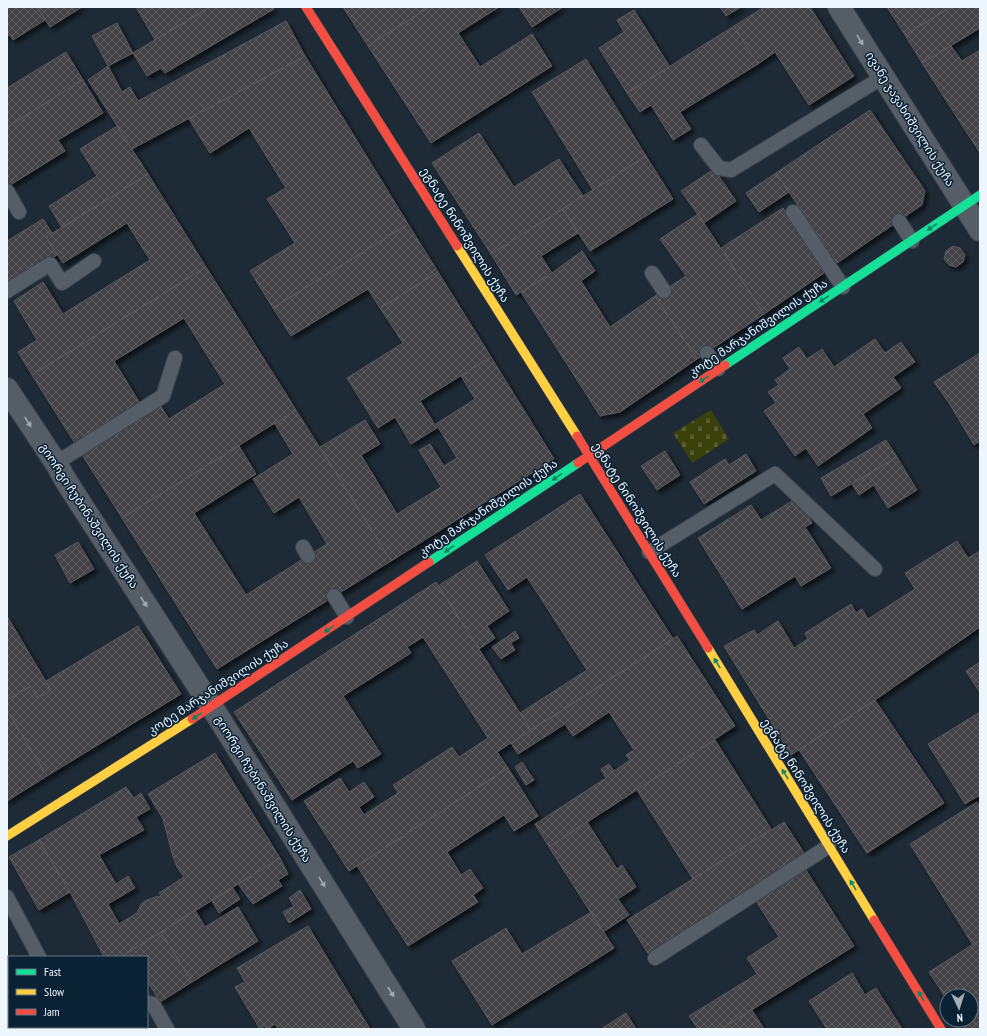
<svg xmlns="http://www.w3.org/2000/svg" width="987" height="1036" viewBox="0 0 987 1036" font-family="'PT Sans Narrow','Noto Sans Georgian',sans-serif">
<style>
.cemetery{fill:url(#cemetery-stones)}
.building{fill:url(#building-cross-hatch);stroke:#5a595c;filter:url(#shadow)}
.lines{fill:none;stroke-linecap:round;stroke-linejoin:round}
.lane-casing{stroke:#3b444d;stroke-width:16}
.street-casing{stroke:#3b444d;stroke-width:24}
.fast-casing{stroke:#3b444d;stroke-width:10}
.slow-casing{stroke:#3b444d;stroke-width:10}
.jam-casing{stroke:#3b444d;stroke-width:10}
.lane{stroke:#555e66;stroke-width:14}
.street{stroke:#555e66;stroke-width:22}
.fast{stroke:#16e098;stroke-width:9}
.slow{stroke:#ffcf43;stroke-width:9}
.jam{stroke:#f24e42;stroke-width:9}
.oneway{fill:#a1aab2}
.oneway2{fill:#108066}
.labels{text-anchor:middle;stroke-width:3;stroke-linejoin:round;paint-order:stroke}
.street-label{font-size:12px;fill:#edf5fd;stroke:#0b2134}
</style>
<defs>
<pattern id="cemetery-stones" width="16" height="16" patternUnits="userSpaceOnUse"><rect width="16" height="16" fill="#3a410b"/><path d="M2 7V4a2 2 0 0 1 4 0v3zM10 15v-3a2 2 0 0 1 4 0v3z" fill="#575d2f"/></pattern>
<pattern id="building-cross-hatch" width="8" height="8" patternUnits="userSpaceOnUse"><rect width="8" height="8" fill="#434246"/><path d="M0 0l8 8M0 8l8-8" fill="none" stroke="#5e5e62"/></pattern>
<filter id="shadow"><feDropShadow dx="3.5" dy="3.5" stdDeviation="2" flood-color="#0009"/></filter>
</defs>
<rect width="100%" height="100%" fill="#1e2a35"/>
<path class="cemetery" d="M711 410 729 439 692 463 673 433Z"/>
<path class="building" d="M7 7H37L45 20 13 40 10 35 7 36Z
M37 7H82L50 27Z
M136 7H210L155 40Z
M210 7H273L274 9 165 73 161 68 147 76 133 53Z
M343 7H429L368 46Z
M429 7H499L458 33 480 67 532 34 552 66 431 143 368 46Z
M519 7H563L532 27Z
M720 7H741L726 16Z
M764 7H810L854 76 809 105 775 52 758 64 734 26Z
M887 7H951L905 35Z
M951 7H980V28L922 63 905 35Z
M634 10 670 67 627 93 599 48 624 32 617 20Z
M286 21 305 56 132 149 88 80 108 66 122 92 130 87 138 101Z
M117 23 133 53 108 66 92 36Z
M734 26 758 64 680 112 691 129 673 140 651 105 640 112 627 93Z
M951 46 962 61 980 50V153L922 63Z
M66 52 83 80 7 127V88Z
M305 56 408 224 273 308 250 271 295 243 267 199 286 188 249 128 210 153 189 119Z
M586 59 646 156 593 190 532 92Z
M83 80 103 113 58 140 65 151 7 187V127Z
M870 110 925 191 922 205 837 263 776 173Z
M117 126 148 174 62 228 49 206 97 176 80 149Z
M479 133 514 187 559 159 583 196 491 254 432 163Z
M646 156 673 199 590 251 563 209Z
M714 169 736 201 704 223 681 191Z
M776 173 789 192 759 212 746 193Z
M148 174 206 267 32 375 18 352 37 340 14 301 43 282 63 314 150 260 127 223 63 263 46 237Z
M783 208 824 273 764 314 721 248Z
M563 209 578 233 541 256 552 273 516 295 491 254Z
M698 214 764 314 697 359 655 296 686 276 660 239Z
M43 219 52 233 46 237 57 255 7 286V241Z
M408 224 438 272 380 308 368 289 291 336 273 308Z
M953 246 960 248 965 255 963 262 956 267 949 265 944 259 946 251Z
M582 251 595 271 581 281 610 327 655 296 697 359 620 412 600 416 521 292 552 273Z
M206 267 296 410 122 518 81 453 160 405 169 419 225 384 184 318 114 361 141 405 76 445 32 375Z
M438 272 491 357 420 401 437 428 411 444 395 417 378 428 347 378 403 343 380 308Z
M875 339 885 353 901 342 915 362 893 377 901 388 863 414 872 428 818 466 806 448 795 456 764 411 776 403 768 392 779 385 775 380 790 369 783 358 799 347 807 359 822 349 834 367Z
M980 353V441L974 445 949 403 934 382Z
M491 357 554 459 391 561 320 447 365 420 380 444 361 455 397 514 441 487 419 450 430 444 444 466 457 458 436 424 475 399 461 376Z
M296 410 391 561 217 669 122 518 239 446 256 474 194 513 246 595 327 544 299 497 274 513 253 479 293 454 275 424Z
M886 440 897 457 831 496 821 478Z
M665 451 680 475 657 490 641 466Z
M746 454 756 471 704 504 690 482 725 459 729 465Z
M897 457 917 490 888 508 874 485 859 495 852 484Z
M580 494 673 639 531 730 520 713 587 670 527 577 508 590 485 555Z
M797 498 812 523 805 527 831 568 801 586 795 576 742 609 698 538 751 505 761 520Z
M957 541 968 558 980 551V627L875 700 791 755 724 646 754 630 757 635 778 621 794 648 808 639 805 633 851 604 856 613 862 609 868 619 915 589 905 573Z
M78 542 94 569 70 583 55 555Z
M477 561 509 611 487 626 495 638 479 649 438 586Z
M436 582 531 730 497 752 508 768 349 871 304 801 340 778 349 792 364 782 374 797 359 807 364 815 398 793 393 785 452 747 459 757 488 738 423 637 407 647 411 653 343 696 381 754 358 768 353 761 292 800 234 712Z
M7 616 51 690 38 698 31 686 7 700Z
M138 626 181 694 47 776 7 710V700L31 686 38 698 51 690 46 681Z
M515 631 519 638 511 643 507 637Z
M677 636 735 726 549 847 535 824 606 778 601 769 609 764 614 771 630 760 626 755 634 750 609 712 573 736 565 724 518 754 511 743Z
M507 637 515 650 501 659 492 647Z
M980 662V693L966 671Z
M875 700 944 803 867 853 799 750Z
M7 710 47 776 7 801Z
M980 712V795L965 804 928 744Z
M715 740 771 829 693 879 637 790Z
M215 753 280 858 121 957H104L70 892 39 840 126 787 134 798 141 793 150 809 136 817 144 830 99 855 116 884 128 876 135 888 108 904 119 924 137 913 141 904 145 901 155 897 161 896 159 893 184 877 177 867 173 857 163 819 148 794Z
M522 762 534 780 526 785 515 767Z
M508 768 538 816 514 831 504 815 447 852 461 875 470 869 483 888 473 895 478 902 408 946 357 866Z
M977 802 980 807V940L973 945 910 844Z
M587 822 617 869 622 865 636 887 618 899 629 915 603 932 549 847Z
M784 822 806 856 649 955 627 920Z
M39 840 70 892 39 910 9 857Z
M280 858 288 874 278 880 282 886 253 904 238 884Z
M804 867 854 946 721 1029H698L689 1016 757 974 747 958 779 937 754 898Z
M232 887 240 899 219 913 212 901Z
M300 890 311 909 289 923 283 912 294 906 289 898Z
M238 907 258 941 192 982 161 932 195 910 205 927Z
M591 912 614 948 492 1025 452 961 506 928 522 954Z
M308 926 370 1029H278L275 1024 268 1029H260L235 987 245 982 237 968Z
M161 932 192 982 160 1002 147 981V957H121Z
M980 940V1029H965L960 1020H971V996H947V1000L929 972Z
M7 964 9 969V1003L7 1004Z
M852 973 865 995 876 988 902 1029H827L809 1001Z
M752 1010 764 1029H721Z
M626 1013 636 1029H601Z"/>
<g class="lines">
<g class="lane-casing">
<path id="lane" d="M701 145 719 168 731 170 883 77
M7 191 19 212
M793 212 843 287
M899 221 912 241
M652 273 664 291
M7 291 50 264 62 283 94 261
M707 353 718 369
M56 463 163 396 175 358
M303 547 308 556
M649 552 775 474 875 569
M334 596 347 617
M7 897 39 957
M655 958 829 846
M147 1003 153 1004 167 1029"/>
</g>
<g class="street-casing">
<path id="street" d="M839 7 980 230
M7 389 56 463 66 481 217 715 414 1029"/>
</g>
<g class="fast-casing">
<path id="fast" d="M725 365 980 195
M429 562 578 463"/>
</g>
<g class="slow-casing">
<path id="slow" d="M457 246 577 436
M708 648 874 920
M7 836 192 719"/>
</g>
<g class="jam-casing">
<path id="jam" d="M306 7 457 246
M577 436 708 648
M578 463 725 365
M192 719 429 562
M874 920 941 1029"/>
</g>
<use href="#lane" class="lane"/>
<use href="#street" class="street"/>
<use href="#fast" class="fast"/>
<use href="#slow" class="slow"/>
<use href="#jam" class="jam"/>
</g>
<defs><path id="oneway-solid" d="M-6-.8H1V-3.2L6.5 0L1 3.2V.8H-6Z"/></defs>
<g class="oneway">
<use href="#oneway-solid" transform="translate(860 40) rotate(58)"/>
<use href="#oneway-solid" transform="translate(28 422) rotate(57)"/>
<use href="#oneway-solid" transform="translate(144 602) rotate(57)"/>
<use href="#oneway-solid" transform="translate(322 882) rotate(58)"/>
<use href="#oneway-solid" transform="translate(391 992) rotate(58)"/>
</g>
<g class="oneway2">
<use href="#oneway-solid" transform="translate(932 227) rotate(146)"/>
<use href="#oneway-solid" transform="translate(824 299) rotate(146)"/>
<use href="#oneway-solid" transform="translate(704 379) rotate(146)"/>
<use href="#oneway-solid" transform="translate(557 477) rotate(146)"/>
<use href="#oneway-solid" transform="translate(449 549) rotate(146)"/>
<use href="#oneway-solid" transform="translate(329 629) rotate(146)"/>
<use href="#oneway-solid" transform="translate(717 663) rotate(-122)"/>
<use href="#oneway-solid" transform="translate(197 716) rotate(146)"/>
<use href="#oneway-solid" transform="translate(785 774) rotate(-122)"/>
<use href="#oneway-solid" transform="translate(853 885) rotate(-121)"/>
<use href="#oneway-solid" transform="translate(921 996) rotate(-121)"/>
</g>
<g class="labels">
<g class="street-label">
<text transform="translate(910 119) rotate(58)" y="4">ივანე ჯავახიშვილის ქუჩა</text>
<text transform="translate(465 235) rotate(58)" y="4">ეგნატე ნინოშვილის ქუჩა</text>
<text transform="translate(758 328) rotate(-34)" y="4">კოტე მარჯანიშვილის ქუჩა</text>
<text transform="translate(488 508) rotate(-34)" y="4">კოტე მარჯანიშვილის ქუჩა</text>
<text transform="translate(637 510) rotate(58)" y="4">ეგნატე ნინოშვილის ქუჩა</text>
<text transform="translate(89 516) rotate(57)" y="4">გიორგი ჩუბინაშვილის ქუჩა</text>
<text transform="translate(218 687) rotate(-33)" y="4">კოტე მარჯანიშვილის ქუჩა</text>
<text transform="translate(806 786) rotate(58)" y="4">ეგნატე ნინოშვილის ქუჩა</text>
<text transform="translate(263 789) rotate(58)" y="4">გიორგი ჩუბინაშვილის ქუჩა</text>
</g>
</g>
<rect width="987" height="1036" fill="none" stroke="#edf5fd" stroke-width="16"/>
<rect x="8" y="956" width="140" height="72" fill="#0b2134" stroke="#657684"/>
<rect x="16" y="969" width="20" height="6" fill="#16e098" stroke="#657684"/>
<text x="44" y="976" font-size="12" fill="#edf5fd">Fast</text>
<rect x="16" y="989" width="20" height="6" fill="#ffcf43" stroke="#657684"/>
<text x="44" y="996" font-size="12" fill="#edf5fd">Slow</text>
<rect x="16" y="1009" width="20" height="6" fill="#f24e42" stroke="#657684"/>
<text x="44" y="1016" font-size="12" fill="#edf5fd">Jam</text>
<g transform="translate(959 1008) rotate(176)"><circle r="19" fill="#0b2134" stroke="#657684"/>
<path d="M0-3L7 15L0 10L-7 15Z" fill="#a5aeb7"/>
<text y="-6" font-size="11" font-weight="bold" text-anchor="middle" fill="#edf5fd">N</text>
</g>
</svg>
